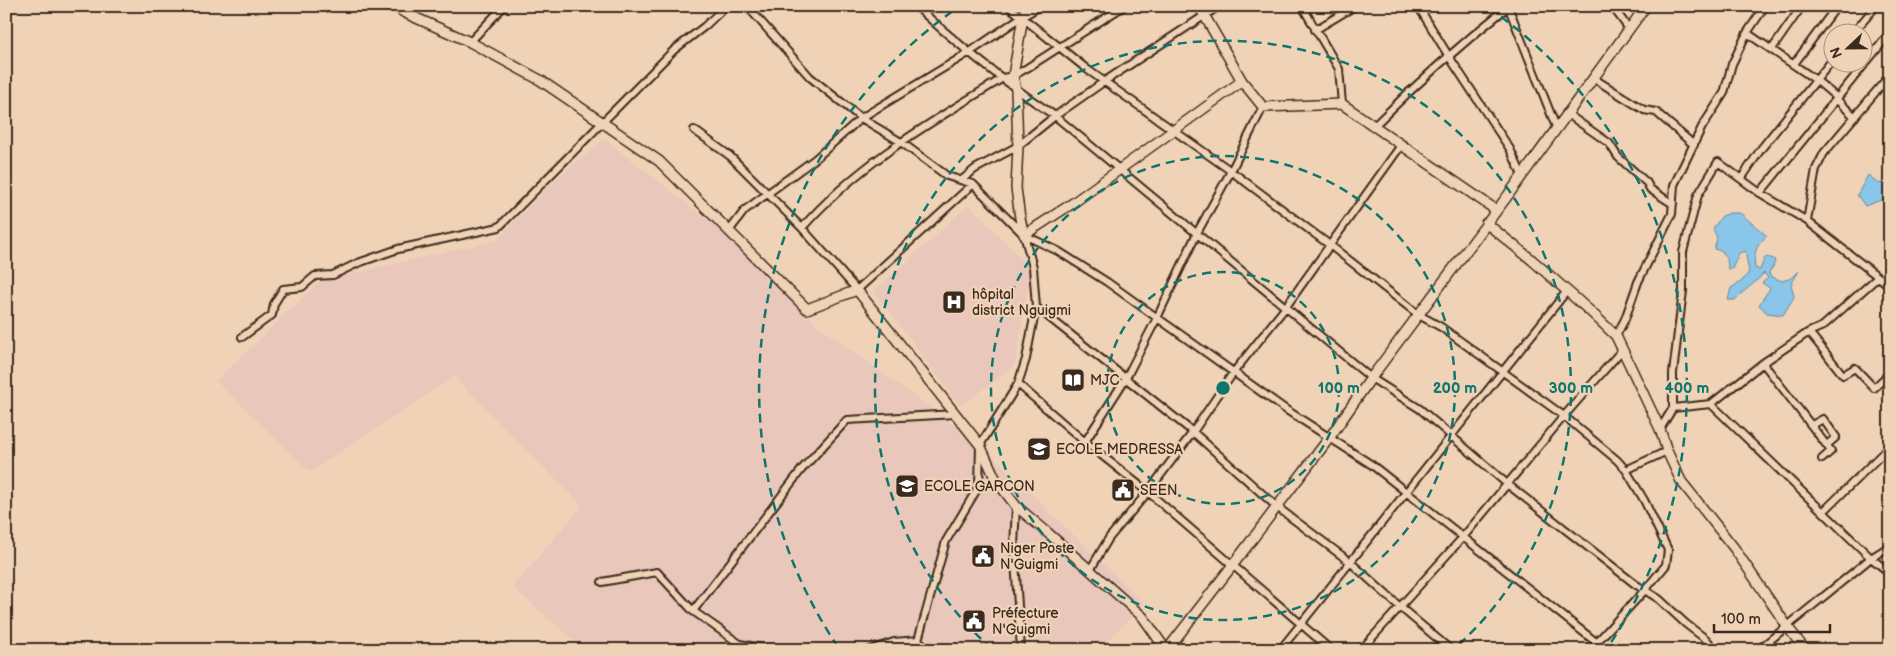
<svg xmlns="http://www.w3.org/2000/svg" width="1896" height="656" viewBox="0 0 1896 656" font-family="'Balsamiq Sans',sans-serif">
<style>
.built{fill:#eac7bb}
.water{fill:#89c6e9;stroke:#6a8898}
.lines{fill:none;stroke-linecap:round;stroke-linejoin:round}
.street-casing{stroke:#3b2a1e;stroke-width:10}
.secondary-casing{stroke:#3b2a1e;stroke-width:12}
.street{stroke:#f0d3b6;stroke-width:6}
.secondary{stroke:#f0d3b6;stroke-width:9}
.ring{fill:none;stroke:#0f766e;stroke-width:2.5;stroke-dasharray:9 6}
.labels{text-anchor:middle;stroke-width:4.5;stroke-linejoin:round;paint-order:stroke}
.poi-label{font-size:14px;fill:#3b2a1e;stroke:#f0d3b6;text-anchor:start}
.centre{fill:#0f766e;stroke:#f0d3b6;stroke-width:2.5}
.ring-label{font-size:15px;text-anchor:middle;font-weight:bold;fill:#0f766e;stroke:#f0d3b6;stroke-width:4.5;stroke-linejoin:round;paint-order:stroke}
</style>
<rect width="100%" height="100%" fill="#f0d3b6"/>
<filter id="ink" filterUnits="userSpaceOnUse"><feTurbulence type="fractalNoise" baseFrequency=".02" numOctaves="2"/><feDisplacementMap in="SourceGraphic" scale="10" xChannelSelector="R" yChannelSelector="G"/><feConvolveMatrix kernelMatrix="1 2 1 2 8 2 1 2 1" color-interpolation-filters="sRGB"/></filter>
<g filter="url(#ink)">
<path class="built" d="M605 139 726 234 820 327 982 446 1144 603 1100 650H585L512 587 582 506 454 377 310 472 216 381 320 281 497 240 551 183Z
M969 205 1031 269 1015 364 998 379 960 406 874 291Z"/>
<path class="water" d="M1868 175 1878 183 1886 184 1890 182V197L1865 206 1857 195Z
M1730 213H1740L1767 236C1756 245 1753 254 1755 268L1760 270 1765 257 1771 258 1775 260 1773 267 1769 272 1770 276 1782 281 1792 278 1799 271 1791 284 1794 297 1783 315 1767 313 1759 305 1770 288 1762 283 1768 278 1764 273C1756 283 1744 290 1735 300H1728L1731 288 1742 281 1749 272 1745 251 1739 253 1732 269H1728L1727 259 1722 251 1714 249 1717 238 1713 228 1722 216Z"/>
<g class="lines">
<g class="street-casing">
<path id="street" d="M747 6 810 77 861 118 901 142 947 176 973 184 1024 235 1058 251 1107 282 1285 409 1372 465 1606 650
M916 6C959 46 1006 83 1055 116L1371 378 1420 409 1506 483 1635 584 1659 599 1686 624 1707 640 1715 650
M1008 6 1088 70 1231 171 1331 246 1419 315 1441 327 1564 416 1617 460 1626 470 1644 500 1668 550 1666 565 1645 590 1597 642
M1302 6 1339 69 1342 104
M1418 6 1448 55 1510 149 1522 175
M1508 6 1556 127
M1612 6 1629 29
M1315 30 1355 6
M1854 32 1876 6
M1747 33 1816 80 1835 96 1837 100 1855 117
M470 42 504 6
M1772 49 1802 6
M1794 64 1837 6
M1593 78 1644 110 1656 112 1694 145
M1566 113 1609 143 1618 157 1647 183 1650 189 1673 204
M1374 126C1417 83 1461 44 1509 6
M694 130 730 156 802 228 857 290 973 184
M963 179 975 169 1018 146 1055 116 1105 81 1219 6
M1741 179 1761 149 1834 58
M1760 193 1890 33
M1807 221 1816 169 1824 153 1890 75
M802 228C859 163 930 123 1003 78L1013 76 1027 68 1124 6
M729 231 745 210 815 159 861 118 970 52 1017 20 1040 6
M1036 307 1193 432 1277 507 1349 561 1400 607 1451 650
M1809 332 1843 375 1855 368 1874 388 1888 375 1890 376
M1616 336 1625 319 1638 282 1672 214 1674 185 1702 127 1724 93 1732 64 1747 33 1765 6
M242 337 272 315 274 304 283 289 302 287 315 276 333 275 358 263 398 249 499 227 674 50 705 26 726 6
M1763 363 1831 451 1822 459
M1018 384 1085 442 1148 492 1331 650
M1711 404 1871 558 1890 573
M1673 408V373L1683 291V252L1698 195 1718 162 1760 193 1807 221 1890 286
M1812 425 1823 419 1836 437 1827 445
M1660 429 1673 408 1711 404 1763 363 1809 332 1823 326 1878 277
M1085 442 1126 378 1157 318 1197 233 1231 171 1263 107
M1626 470 1667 451
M1016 506 1014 546 1021 650
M1823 512 1890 446
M1090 570 1109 538 1148 492 1193 432 1233 373 1285 308 1402 144
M602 582 657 572 693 611 740 644 772 650
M693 611 802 469 847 420 956 414
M918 640 946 541 979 486 980 445 1018 384 1026 359 1036 307 1033 267 1024 235
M870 650 894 642 918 640 930 650
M1280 650 1567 291
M1361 650 1464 536 1564 416 1622 350
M1701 650 1711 645
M1758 650 1871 558 1890 546"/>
</g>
<g class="secondary-casing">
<path id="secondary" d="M394 6 405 13 470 42 540 80 659 161 807 309 857 290 980 445 996 480 1016 506 1048 533 1143 617 1166 650
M1027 6 1023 17 1013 76 1016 90 1018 146 1016 188 1020 218 1024 235 1073 203 1242 81
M1199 6 1242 81 1263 107 1342 104 1496 210
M1486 223 1532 260 1591 312 1616 336 1660 429 1667 451 1681 481 1734 548 1787 626 1805 650
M1167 650 1232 566 1330 437 1371 378 1506 198 1646 6"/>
</g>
<use href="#street" class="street"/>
<use href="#secondary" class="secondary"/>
</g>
</g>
<g class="ring">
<circle cx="1223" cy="388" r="116"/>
<circle cx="1223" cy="388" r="232"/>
<path d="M992 649A348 348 0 1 1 1454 649"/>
<path d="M838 647A464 464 0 0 1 957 8M1489 8A464 464 0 0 1 1608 647"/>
</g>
<defs>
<g id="hospital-square" transform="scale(1.25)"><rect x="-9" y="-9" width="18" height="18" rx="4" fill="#3b2a1e" stroke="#f0d3b6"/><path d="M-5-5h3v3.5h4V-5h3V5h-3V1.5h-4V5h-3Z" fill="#fff"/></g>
<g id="library-square" transform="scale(1.25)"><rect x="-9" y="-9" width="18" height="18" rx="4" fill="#3b2a1e" stroke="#f0d3b6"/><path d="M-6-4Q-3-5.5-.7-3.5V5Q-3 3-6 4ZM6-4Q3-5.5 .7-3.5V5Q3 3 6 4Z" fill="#fff"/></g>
<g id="school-square" transform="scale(1.25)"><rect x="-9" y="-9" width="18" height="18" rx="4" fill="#3b2a1e" stroke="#f0d3b6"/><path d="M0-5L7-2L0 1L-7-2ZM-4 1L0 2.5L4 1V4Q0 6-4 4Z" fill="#fff"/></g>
<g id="civic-square" transform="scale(1.25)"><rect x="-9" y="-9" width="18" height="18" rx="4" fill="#3b2a1e" stroke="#f0d3b6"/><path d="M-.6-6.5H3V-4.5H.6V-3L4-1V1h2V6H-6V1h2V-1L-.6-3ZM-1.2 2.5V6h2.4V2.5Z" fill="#fff"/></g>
</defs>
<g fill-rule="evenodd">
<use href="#hospital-square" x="954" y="302"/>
<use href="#library-square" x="1073" y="380"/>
<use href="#school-square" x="1039" y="449"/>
<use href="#school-square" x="907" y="486"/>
<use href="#civic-square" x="1123" y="490"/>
<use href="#civic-square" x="983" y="556"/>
<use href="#civic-square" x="974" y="621"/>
</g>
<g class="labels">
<g class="poi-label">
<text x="972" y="299">hôpital<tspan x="972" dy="16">district Nguigmi</tspan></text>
<text x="1090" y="385">MJC</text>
<text x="1056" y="454">ECOLE MEDRESSA</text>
<text x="924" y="491">ECOLE GARCON</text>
<text x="1140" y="495">SEEN</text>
<text x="1000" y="553">Niger Poste<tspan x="1000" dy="16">N'Guigmi</tspan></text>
<text x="992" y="618">Préfecture<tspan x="992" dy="16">N'Guigmi</tspan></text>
</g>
</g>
<circle cx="1223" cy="388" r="8" class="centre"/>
<g class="ring-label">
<text x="1339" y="393">100 m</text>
<text x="1455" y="393">200 m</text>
<text x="1571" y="393">300 m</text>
<text x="1687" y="393">400 m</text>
</g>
<rect width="1896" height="656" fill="none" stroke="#f0d3b6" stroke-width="25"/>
<rect x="12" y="12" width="1871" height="631" fill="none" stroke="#3b2a1e" stroke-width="2" filter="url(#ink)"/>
<g transform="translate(1848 48) rotate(248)"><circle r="24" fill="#f0d3b6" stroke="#a88f79"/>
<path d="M0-4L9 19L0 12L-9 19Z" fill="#3b2a1e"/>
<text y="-8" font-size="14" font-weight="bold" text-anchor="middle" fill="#3b2a1e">N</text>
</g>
<path d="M1714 624v8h116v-8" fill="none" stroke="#3b2a1e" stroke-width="2.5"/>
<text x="1721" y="624" font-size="15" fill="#3b2a1e" stroke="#f0d3b6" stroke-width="4" paint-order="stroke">100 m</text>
</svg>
